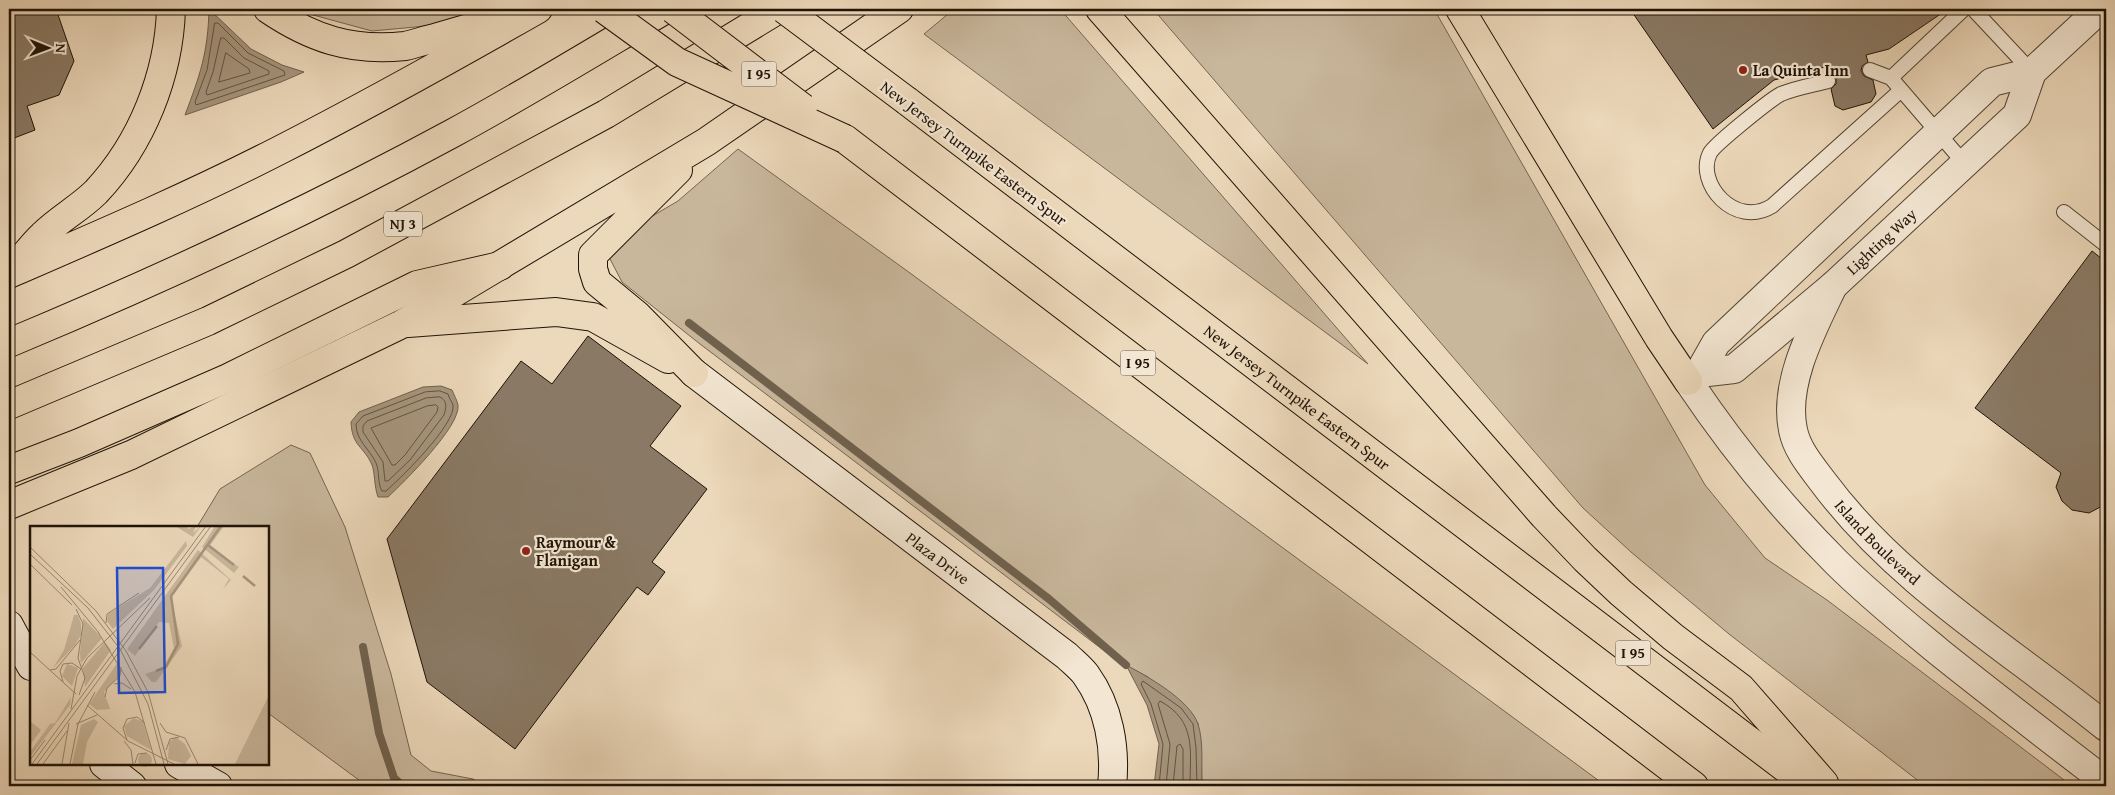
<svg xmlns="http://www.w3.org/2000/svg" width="2115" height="795" viewBox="0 0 2115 795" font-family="'Gentium Book Plus',serif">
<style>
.green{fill:#c9b79c;stroke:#746552}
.water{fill:#a6957d;stroke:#70614e}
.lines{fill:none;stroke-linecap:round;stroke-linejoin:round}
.shore{stroke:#625442;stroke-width:1}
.stream{stroke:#70614e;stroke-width:8}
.building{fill:#8a7964;stroke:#1f1307}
.lane-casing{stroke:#524434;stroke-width:16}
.street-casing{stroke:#524434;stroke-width:30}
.secondary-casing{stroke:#1f1307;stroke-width:30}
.primary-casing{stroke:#1f1307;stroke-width:30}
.highway-casing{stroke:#1f1307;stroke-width:30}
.lane{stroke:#f3e6d2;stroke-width:14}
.street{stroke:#f3e6d2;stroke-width:28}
.secondary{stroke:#f3e6d2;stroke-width:28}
.primary{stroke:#ecd8ba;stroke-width:28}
.highway{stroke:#ecd8ba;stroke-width:28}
.highway-bridge-casing{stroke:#1f1307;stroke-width:30;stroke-linecap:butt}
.highway-bridge{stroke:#ecd8ba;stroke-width:28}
.poi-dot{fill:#8f2418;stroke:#f3e6d2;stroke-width:2}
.labels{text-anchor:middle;stroke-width:4.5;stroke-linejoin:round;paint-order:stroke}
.shield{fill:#f3e6d2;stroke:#5f5244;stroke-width:1}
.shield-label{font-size:15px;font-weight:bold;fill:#1f1307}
.poi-label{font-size:16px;font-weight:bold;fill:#1f1307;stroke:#f3e6d2;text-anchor:start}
.street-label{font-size:16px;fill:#1f1307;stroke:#f3e6d2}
.inset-river{fill:none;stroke:#a6957d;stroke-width:2.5}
.inset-road{fill:none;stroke:#9a8972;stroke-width:1}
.view{fill:#1d4ed8;fill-opacity:0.15;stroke:#1d4ed8;stroke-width:2.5}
.inset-edge{fill:none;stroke:#1f1307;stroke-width:2.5}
</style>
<rect width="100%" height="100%" fill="#ecd8ba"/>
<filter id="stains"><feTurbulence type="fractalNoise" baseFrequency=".004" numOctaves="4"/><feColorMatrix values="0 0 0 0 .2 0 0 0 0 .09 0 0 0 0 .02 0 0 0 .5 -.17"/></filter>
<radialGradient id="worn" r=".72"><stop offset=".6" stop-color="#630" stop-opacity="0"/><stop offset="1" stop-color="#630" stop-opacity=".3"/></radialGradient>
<path class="green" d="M291 9H487L459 23 372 31Z
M954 9H1060L1368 364 924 34Z
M1153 9H1434L1705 485 1765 558 1827 600 2072 786H1925L1729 634 1631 552 1583 508Z
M738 149 910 273 1606 786H1202L1201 748 1198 723 1148 677 1119 662 700 344 622 282 609 257 637 225 678 201Z
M291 445 310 453 345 527 391 674 411 755 431 771 473 779 484 786H367L268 713V528L197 527 220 489Z"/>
<path class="water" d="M209 9 251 49 282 65 304 72 281 82 185 115C200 75 208 53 209 9Z
M441 386 452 390C454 395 457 400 458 405 461 426 404 482 388 497H378C374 486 375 472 372 465 364 446 352 447 351 422L359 412 423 387Z
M1126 665C1147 676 1190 700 1198 724 1204 743 1201 766 1202 786H1154L1159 744 1147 705Z"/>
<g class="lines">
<path class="shore" d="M215 23H218L248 53 284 71 285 75 196 105 195 102 207 70Z
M221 38H224L244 58 269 71V74L207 95 206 92 213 72Z
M226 53 249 69 250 73 219 82Z
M440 391 448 394C449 398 452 402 453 405 456 424 401 478 386 491H382C377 482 380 472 376 463 370 449 356 441 356 424L363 416 425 392Z
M440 397C448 401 446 408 444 415L410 460 388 481H385L383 462 363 432V426L367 421 426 398Z
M436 405 438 407 437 412 405 455 395 465H392L371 428 427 406Z
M1159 786 1163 744 1151 704 1141 684 1143 681 1181 708 1193 724 1196 748 1197 786
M1166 786 1170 744 1158 704 1160 701C1197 721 1190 751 1190 786
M1173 786 1177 746 1180 744 1183 749V786"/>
<path class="stream" d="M689 323 1049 599 1126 665
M363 647 379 733 394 778 403 786"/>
</g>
<path class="building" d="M9 9H56L74 61 59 95 27 106 35 130 9 140Z
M1630 9H1948L1889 49 1866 55 1868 62 1862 66 1861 71 1864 76 1873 80 1876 94 1871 102 1843 110 1835 106 1831 89 1836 84V78L1831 73 1826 72 1825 67 1774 80 1713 129Z
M2092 251 2106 262V504L2089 513 2072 510 2062 501 2056 487 2061 473 1975 408Z
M588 336 681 406 650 446 707 489 652 562 665 572 648 595 637 587 515 749 427 682 387 539 521 361 552 384Z"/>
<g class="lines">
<g class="lane-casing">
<path id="lane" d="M1964 9 1891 78 1964 163
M1973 9 2032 72
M1870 70 1891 78
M1828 81C1813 85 1795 88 1781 94 1771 99 1715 144 1710 153 1695 183 1735 229 1772 206L1900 91
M2064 212 2106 245"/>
</g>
<g class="street-casing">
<g id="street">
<path d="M2032 72 1992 82 1716 343 1699 373 1688 381C1731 445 1781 507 1836 562 1868 594 1904 623 1939 652 1994 696 2050 739 2106 782"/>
<path id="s1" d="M1833 286C1813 328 1783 383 1793 430 1797 450 1811 466 1823 482 1898 583 2010 649 2106 727"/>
<path id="s2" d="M1699 373 1734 369 1833 286 2017 115 2032 72 2100 9"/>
</g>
</g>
<g class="secondary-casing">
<g id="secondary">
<path id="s3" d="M694 373 1067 656C1073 662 1081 668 1086 675 1109 707 1116 748 1112 786"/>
<path d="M9 625 31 666"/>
<path d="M104 764 132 786"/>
<path d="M179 764 218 786"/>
</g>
</g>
<g class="primary-casing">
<path id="primary" d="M268 9C311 38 351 52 405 46 415 44 425 40 435 38 456 32 476 26 497 20
M1460 9 1659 338 1688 381
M678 170 593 255V269L597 282 637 315 694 373
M13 269C23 258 32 245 43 235 59 219 80 208 96 192 142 143 169 75 171 9
M9 274C99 235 190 196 278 151 366 106 452 58 538 9
M408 323 556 312 593 317 668 359
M9 505 131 455 402 324 706 142 899 9"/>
</g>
<g class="highway-casing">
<g id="highway">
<path d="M1100 9 1544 516 1585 559 1621 593 1673 637 1741 688 1824 783"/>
<path id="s4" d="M907 101 1809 786"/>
<path d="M845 139 1694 786"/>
<path d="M9 343C160 280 309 211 453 133 525 94 595 51 666 9"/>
<path d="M9 405 208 321 346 254 606 114 779 9"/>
<path d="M9 470 79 443 228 378 417 285 500 266"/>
</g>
</g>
<use href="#lane" class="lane"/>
<use href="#street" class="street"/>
<use href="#secondary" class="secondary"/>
<use href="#primary" class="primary"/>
<use href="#highway" class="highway"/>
<g class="highway-bridge-casing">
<path id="highway-bridge" d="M604 9 677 62 845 139
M673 9 803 108
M784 9 907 101"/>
</g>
<use href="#highway-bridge" class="highway-bridge"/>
</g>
<g class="poi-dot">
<circle cx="1743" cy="70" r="5"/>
<circle cx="526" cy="551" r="5"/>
</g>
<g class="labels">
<g class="shield">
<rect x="741.5" y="61.5" width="35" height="25" rx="4"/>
<rect x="384" y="211.5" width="38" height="25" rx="4"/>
<rect x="1120.5" y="350.5" width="35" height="25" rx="4"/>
<rect x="1615.5" y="640.5" width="35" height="25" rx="4"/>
</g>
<g class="shield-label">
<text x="759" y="79">I 95</text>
<text x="403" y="229">NJ 3</text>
<text x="1138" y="368">I 95</text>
<text x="1633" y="658">I 95</text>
</g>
<g class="poi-label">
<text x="1753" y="76">La Quinta Inn</text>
<text x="536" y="548">Raymour &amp;<tspan x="536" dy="18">Flanigan</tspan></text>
</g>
<g class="street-label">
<text transform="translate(974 153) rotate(37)" y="6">New Jersey Turnpike Eastern Spur</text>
<text dy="6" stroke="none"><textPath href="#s2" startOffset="230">Lighting Way</textPath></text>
<text dy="6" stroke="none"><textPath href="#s4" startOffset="490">New Jersey Turnpike Eastern Spur</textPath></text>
<text dy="6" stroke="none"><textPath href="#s1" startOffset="294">Island Boulevard</textPath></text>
<text dy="6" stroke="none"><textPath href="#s3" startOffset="306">Plaza Drive</textPath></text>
</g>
</g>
<g transform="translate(30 526)">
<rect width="239" height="239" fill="#ecd8ba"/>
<path d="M145 0H157L158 3 166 0 163 7 171 0 163 11ZM185 0H194L179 21 209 41 204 47 172 21ZM156 15 157 20 124 64 83 103 77 95 78 88 120 62ZM168 24 201 54 193 63 199 53 171 31 141 72 152 120 126 156H122L115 148 133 142 144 122 139 97 129 96 105 130 97 123ZM44 89H48L51 98V109L45 119 23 142 34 124ZM53 92 72 112 51 137 50 128ZM75 116 81 124 55 161 53 142ZM88 136 89 150 74 166 80 183 67 184 59 178ZM37 138 48 142 42 160 32 150ZM239 169V238H205ZM41 171 40 179 0 231V226L20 198 25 197ZM104 192 113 196 121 224 97 210 94 200ZM64 193 68 196 57 216 53 238H42L51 199ZM0 195 11 204 0 219ZM146 211 155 218 161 230 155 238 138 233 139 216ZM108 234a7 7 0 1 1 14 0a7 7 0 1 1-14 0Z" fill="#c9b79c"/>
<path class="inset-river" d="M178 19 204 39M213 50 225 60M109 123 127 100M126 145 136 141 148 118 141 70 191 0"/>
<path class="inset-road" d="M0 21 66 85 96 125 118 166 138 238M0 28 58 82 90 123 118 178 134 238M0 38 42 79M31 61 69 107M46 83 53 98 48 132 55 152 49 169M76 97 77 88 109 67M68 106 105 166 126 238M0 126 46 168M20 144 26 143 50 114M33 156 30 145 33 138 42 137 51 143M84 158 92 157 101 163M75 171 77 162 90 150 91 141M57 179 98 215 144 238M41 183 47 150 57 132 120 72M130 197 136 206 155 212 168 238M46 198 67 189M97 214 93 202 97 193 107 191 115 197M94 215 101 224 103 238M136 224 140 213 149 211M0 234 15 214M105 237 108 228 117 227M2 238 176 0M7 238 181 0M13 238 37 205M32 238 39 197M40 238 48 198 65 166"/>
<path class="view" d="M87 42H133L135 166 89 167Z"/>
<rect width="239" height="239" class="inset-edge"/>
</g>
<rect width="2115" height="795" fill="none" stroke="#ecd8ba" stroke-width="30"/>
<rect x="10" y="10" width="2095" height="775" fill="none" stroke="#1f1307" stroke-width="2.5"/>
<rect x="15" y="15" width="2085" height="765" fill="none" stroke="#1f1307"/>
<g transform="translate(48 48) rotate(91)" stroke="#f3e6d2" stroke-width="4" paint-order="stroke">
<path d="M0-4L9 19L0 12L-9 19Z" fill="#1f1307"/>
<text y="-8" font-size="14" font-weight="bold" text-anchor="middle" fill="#1f1307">N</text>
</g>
<rect width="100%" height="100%" filter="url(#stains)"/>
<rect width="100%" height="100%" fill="url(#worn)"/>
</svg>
